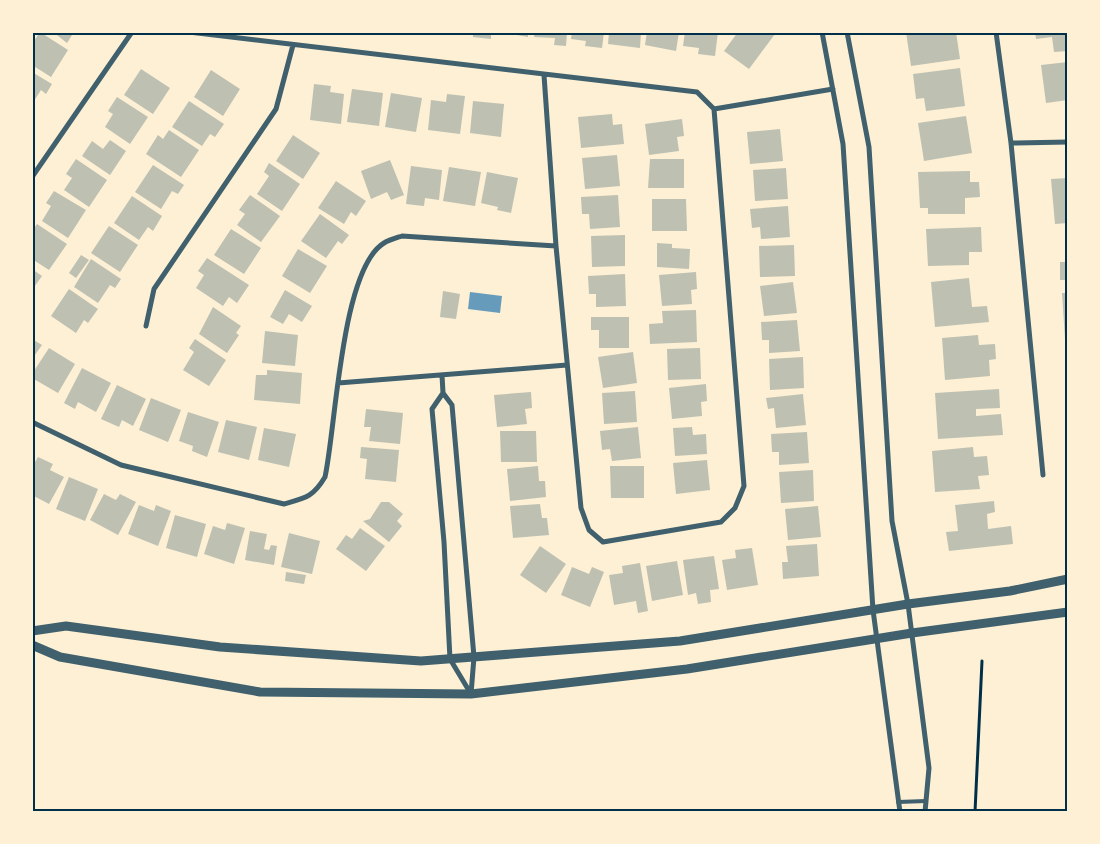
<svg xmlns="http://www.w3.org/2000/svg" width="1100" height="844" font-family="'Nunito Sans',sans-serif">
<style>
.water{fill:#669bbc}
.building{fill:#bec0b2}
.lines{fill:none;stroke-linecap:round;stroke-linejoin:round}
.path{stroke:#003049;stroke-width:3}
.service{stroke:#3f606c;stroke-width:4}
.minor{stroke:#3f606c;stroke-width:5}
.tertiary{stroke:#3f606c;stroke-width:9}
.neatline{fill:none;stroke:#003049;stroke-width:2}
</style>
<rect width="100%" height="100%" fill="#fdf0d5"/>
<path class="water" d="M470 292 502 296 500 313 468 309Z"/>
<path class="building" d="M40 32 68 50 51 77 32 65V44Z
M53 32H74L67 43Z
M473 32H491V39L473 37Z
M499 32H528V37Z
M535 32H567L566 46 554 45 555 38 534 37Z
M572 32H604L602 48 585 46 586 41 571 39Z
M609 32H641L640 48 608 44Z
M647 32H679L676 51 645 45Z
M685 32H718L715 56 698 54 699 48 683 46Z
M738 32 775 34 749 69 724 51Z
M906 32H956L960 59 911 66Z
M1035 32H1068V51L1054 52 1052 37 1036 39Z
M1068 62V100L1046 103 1041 65Z
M960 68 965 106 926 111 924 98 916 99 913 74Z
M141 69 170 88 153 114 124 95Z
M211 70 240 89 223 116 194 97Z
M32 72 52 84 46 94 41 90 32 104Z
M314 84 331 86 330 92 344 94 341 124 310 120Z
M352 89 383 93 379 126 347 122Z
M391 93 422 98 416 132 385 127Z
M447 94 465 96 460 134 428 130 431 100 446 102Z
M117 97 148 117 130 144 105 127 113 114 108 111Z
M189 101 224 124 215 137 210 134 202 146 172 127Z
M473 101 504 104 501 137 470 133Z
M612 114 613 125 622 124 624 144 581 148 578 117Z
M966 116 972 153 924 161 918 123Z
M682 119 684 136 677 137 679 151 649 155 645 124Z
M780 129 783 161 750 164 747 132Z
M169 130 199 150 181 177 146 154 158 135 163 139Z
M293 135 320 153 303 179 276 161Z
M110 140 126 151 110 175 82 156 92 141 103 149Z
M617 155 620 186 585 189 582 158Z
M76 159 107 180 89 207 64 190 72 178 66 174Z
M650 159H684V188H648Z
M390 160 404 195 391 200 387 192 371 199 361 171Z
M269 163 300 184 282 211 257 194 269 176 264 172Z
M153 165 184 185 178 194 172 191 161 209 135 192Z
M411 166 442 170 439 200 425 198 424 206 406 204Z
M449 167 481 172 475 206 443 201Z
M786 168 788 199 755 201 753 170Z
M970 171V182H979L980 197 965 198V214H928V208H920L918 172Z
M487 172 518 178 511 213 497 210 498 207 481 203Z
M1068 178V223L1055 224 1051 179Z
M336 181 366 201 356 216 351 212 344 224 318 208Z
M54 191 86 210 68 238 42 221 51 206 46 203Z
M250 195 280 216 261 242 237 225 245 214 239 210Z
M618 195 620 227 590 229 589 214H582L581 197Z
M132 196 162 216 153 231 148 227 139 240 114 223Z
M652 199H686L687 231H652Z
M788 206 790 237 761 239 760 227 752 228 750 209Z
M320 214 349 235 342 244 338 241 326 258 301 241Z
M37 224 67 244 49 270 32 259V231Z
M109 226 138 245 120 272 91 253Z
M981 227 982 252H969V265L928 266 926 229Z
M231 229 261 248 244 274 214 255Z
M625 235V266L592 267 591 236Z
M657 243 672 244V248L690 249 689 269 657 267Z
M794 245 795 276 760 277 759 246Z
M298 249 327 266 310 293 282 276Z
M81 255 89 260 76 278 69 273Z
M207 258 249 285 237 303 229 297 223 306 196 288 204 275 198 271Z
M91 259 121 279 115 288 110 285 98 303 74 287Z
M1060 262H1068V280H1060Z
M32 269 42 276 32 290Z
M696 272 697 289 691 290 692 304 662 306 659 275Z
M625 274 626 306 596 307V294H589L588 276Z
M969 278 972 307 987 306 989 322 935 327 931 282Z
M793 282 797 313 764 316 760 286Z
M69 289 98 309 88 323 84 320 76 333 51 316Z
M285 290 312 306 302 322 289 314 283 324 270 317Z
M443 291 460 294 456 319 440 317Z
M1062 293H1068V339H1065Z
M213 307 241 326 236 333 239 335 227 353 199 334Z
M696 310 697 342 650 344 649 324 663 323 662 311Z
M591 317H629V348H599V330H591Z
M797 320 800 351 769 353V340H762L761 322Z
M265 331 298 335 295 366 262 363Z
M978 335 979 345 995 344 996 359 989 360 990 376 945 380 942 338Z
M32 339 42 345 32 359Z
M195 339 226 360 209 386 183 370 194 352 189 348Z
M49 348 75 364 58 393 32 378V374Z
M700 348 701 379 668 380 667 349Z
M633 352 637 383 603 388 598 357Z
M803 357 804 388 770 390 769 359Z
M82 368 111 383 96 412 78 402 75 409 64 403Z
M267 370 302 373 300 404 254 400 256 375H267Z
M706 384 707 401 701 402 702 416 672 419 669 388Z
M117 385 146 399 133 426 122 420 119 427 101 419Z
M999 389 1000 408 976 409V416L1001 414 1003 435 938 439 935 393Z
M635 391 637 422 604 424 602 393Z
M531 392 532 408 525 409 527 424 497 427 494 395Z
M803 394 806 425 776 428 774 408 768 409 766 398Z
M151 398 181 410 168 442 139 430Z
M366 409 403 413 400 444 369 441 371 427H364Z
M188 412 219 422 207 457 192 451 193 446 179 441Z
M226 420 257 427 249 460 218 452Z
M638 427 641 458 612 461 610 449 602 450 600 431Z
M692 427 693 435 706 434 707 454 675 456 673 428Z
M264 428 296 434 289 467 258 460Z
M500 431H536L537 462H501Z
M807 432 809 463 779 465V452H772L771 434Z
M361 447 399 450 396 482 365 479 367 459 360 458Z
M973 447 974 457 987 456 989 475 978 476 980 489 935 492 932 451Z
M38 457 53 464 50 470 64 477 49 504 32 495V467Z
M707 460 710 490 676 494 673 463Z
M538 466 539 481H545L546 497 510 501 507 469Z
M610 466H644V498H611Z
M813 470 814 501 781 503 779 472Z
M69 477 98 489 85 521 56 509Z
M104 494 116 500 120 494 136 502 118 535 90 520Z
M994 501 995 512 987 514 988 529 1011 526 1013 544 949 551 946 532 958 531 955 505Z
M381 502H389L403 514 397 521 402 526 389 542 363 521 370 519Z
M540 504 542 518H547L549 535 513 538 510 506Z
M139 505 154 511 156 505 171 511 158 546 128 534Z
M818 506 821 537 788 540 785 509Z
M175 515 206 524 197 557 166 548Z
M227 523 245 528 234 564 204 554 213 526 225 530Z
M360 528 385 546 366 571 336 549 346 535 352 539Z
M250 531 267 534 264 549 269 550 271 545 277 546 274 565 245 560Z
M289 533 320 541 312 574 281 567Z
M817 544 819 576 783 579 782 562H788L786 546Z
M540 546 566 564 546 593 520 575Z
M752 548 758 585 727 590 722 560 736 558 735 550Z
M714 556 719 589 710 590 711 602 698 604 696 593 688 595 683 560Z
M677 561 683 595 652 601 646 566Z
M640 563 648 611 638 613 636 601 614 605 609 575 623 573 622 566Z
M572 567 589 574 592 567 604 572 590 607 561 595Z
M286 572 306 575 304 584 285 581Z"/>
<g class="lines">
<path class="path" d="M975 812 982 661"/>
<path class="service" d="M898 802 926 801"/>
<path class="minor" d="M189 32 697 92 714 109
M822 32 843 144 873 610 900 812
M847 32 869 147 892 521 908 604 929 768 925 812
M996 32 1011 143 1043 475
M544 75 556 246 581 508 589 530 603 542 721 522 735 508 744 486 714 109
M714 109 833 89
M1011 143 1068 142
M32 177 132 32
M146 326 154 289 276 109 293 45
M442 375 443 393 452 405 474 657 471 694 450 659 444 542 432 409 443 393
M338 383 567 365
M32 422 121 465 284 504C306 498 313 497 325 477 336 427 341 269 384 243 389 240 396 238 402 236L556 246"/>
<path class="tertiary" d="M32 631 66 626 220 647 421 661 680 641 908 604 1010 591 1068 579
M32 645 60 657 260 692 471 694 687 669 912 633 1068 612"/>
</g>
<rect width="1100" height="844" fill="none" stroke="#fdf0d5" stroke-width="68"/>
<rect x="34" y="34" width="1032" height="776" class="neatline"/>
</svg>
